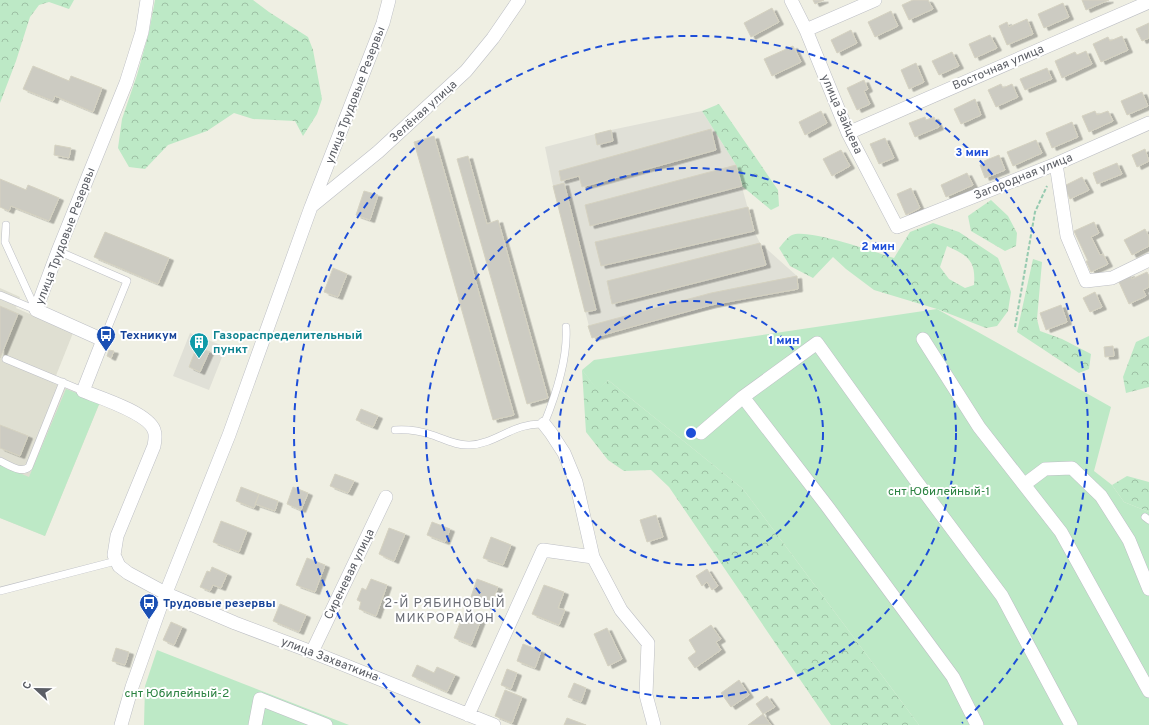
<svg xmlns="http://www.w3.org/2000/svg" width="1149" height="725" font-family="Overpass,sans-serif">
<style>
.industrial{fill:#e0e0d7}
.education{fill:#dfdfd2}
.forest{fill:url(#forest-crowns);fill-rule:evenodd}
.garden{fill:#bde9c6}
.building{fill:#cccbc2;stroke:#d5d2c1;filter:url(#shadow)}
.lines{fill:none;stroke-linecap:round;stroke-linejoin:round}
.lane-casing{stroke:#bdbfc5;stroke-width:8}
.street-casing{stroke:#bdbfc5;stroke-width:14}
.path{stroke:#95caaf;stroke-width:2;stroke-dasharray:4 2;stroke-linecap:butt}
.lane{stroke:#fff;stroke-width:7}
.street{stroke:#fff;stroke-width:13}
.ring{fill:none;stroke:#1d4ed8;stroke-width:2;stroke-dasharray:7 5}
.labels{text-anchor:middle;stroke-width:4;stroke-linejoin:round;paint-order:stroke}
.street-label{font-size:12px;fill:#5b5e65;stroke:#fff}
.transit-label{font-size:12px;font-weight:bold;fill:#164399;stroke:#fff;text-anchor:start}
.culture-label{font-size:12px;font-weight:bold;fill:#0d838f;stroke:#fff;text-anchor:start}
.park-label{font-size:12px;fill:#2c8342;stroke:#fff}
.neighbourhood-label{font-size:13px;letter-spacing:1px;fill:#6c6f77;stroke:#fff}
.centre{fill:#1d4ed8;stroke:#fff;stroke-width:2}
.ring-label{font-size:12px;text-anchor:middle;font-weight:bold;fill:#1d4ed8;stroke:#fff;stroke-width:4;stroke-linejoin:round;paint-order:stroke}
</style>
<defs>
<pattern id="forest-crowns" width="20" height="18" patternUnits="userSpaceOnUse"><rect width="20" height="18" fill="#bde9c6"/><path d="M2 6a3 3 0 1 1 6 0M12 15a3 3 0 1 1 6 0" fill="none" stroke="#9dc0a4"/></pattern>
<filter id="shadow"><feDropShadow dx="4.5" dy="2.5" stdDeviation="0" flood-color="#0004"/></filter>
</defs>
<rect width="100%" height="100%" fill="#efefe3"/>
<path class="industrial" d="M702 111 736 165 754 231 760 243 797 276 798 289 592 338 553 186 545 147 611 130Z
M190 333 226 347 209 390 173 376Z"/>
<path class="education" d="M0 288 20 297 16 308 73 333 53 383 100 402 45 536 0 518Z"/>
<path class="forest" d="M0 0H74L69 9 49 2 39 5 30 17 16 61 0 103Z
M155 0H253L269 12 308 37 313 50 322 99 317 114 303 136 295 121 253 119 234 113 207 131 168 145 145 169 129 167 118 148 122 119 137 75 149 32Z
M719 104 778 190 779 206 771 210 742 186 736 165 702 111Z
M991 200 1008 216 1017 233 1016 246 1005 251 971 231 968 216Z
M933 223 959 232 998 258 1011 292 1008 311 997 326 986 328 937 309 874 290 846 269 833 257 813 278 790 266 779 248C782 245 787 237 792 235 807 228 875 252 894 258L910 232ZM947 246C968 256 976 260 974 285L965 288 949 279 940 267Z
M1033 259 1042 262 1037 319 1040 331 1062 339 1091 354 1089 369 1079 373 1017 332Z
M1149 336V387L1126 393 1123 377 1136 342Z
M582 370 598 390 608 380 743 489 919 725H831L669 487 651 470 624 471 608 460 586 432Z
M1127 476 1149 482V512L1124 502 1112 485Z"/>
<path class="garden" d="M937 309 1111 407 1094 471 1112 485 1124 502 1149 512V725H919L743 489 608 380 598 391 582 370 594 360Z
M66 389 100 402 45 536 0 518V465L29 477Z
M157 650 349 725H144L145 686Z"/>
<path class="building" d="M813 0H824L815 4Z
M913 0H928L933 9 909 20 902 5Z
M1082 0H1109L1086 10Z
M1063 3 1069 17 1044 28 1038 14Z
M772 8 779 22 751 37 744 23Z
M891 11 898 26 875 37 868 22Z
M1027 19 1033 34 1007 45 999 26 1007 22 1009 27Z
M1149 23V38L1142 41 1136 29Z
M851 30 857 43 837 53 831 40Z
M990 35 997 48 975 58 969 44Z
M1122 36 1128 50 1101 62 1093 44 1108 37 1110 41Z
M793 46 801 62 772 76 764 59Z
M1086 51 1092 64 1062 78 1055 61 1075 52 1077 55Z
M952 52 959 66 939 75 932 61Z
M916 63 924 82 909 89 901 70Z
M33 66 69 81 71 76 102 88 93 112 55 96 53 101 23 89Z
M1047 68 1052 79 1025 90 1020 79Z
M864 80 868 89 864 91 870 104 857 110 847 88Z
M1001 84 1003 88 1012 84 1018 97 996 107 988 90Z
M1142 92 1148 106 1127 115 1121 101Z
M975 99 981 115 961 124 954 109Z
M821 111 827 123 805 135 799 122Z
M1095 111 1097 115 1108 111 1113 121 1089 132 1082 116Z
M925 117 926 120 934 117 939 127 915 137 909 123Z
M1072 122 1078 137 1052 148 1046 133Z
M711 129 716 150 582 187 579 176 561 181 559 171Z
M611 130 613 141 597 145 595 134Z
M434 136 514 415 493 420 414 142Z
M885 138 894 158 879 164 870 144Z
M1036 140 1042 153 1013 166 1007 152Z
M55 145 71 148 69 158 54 155Z
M1145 149 1149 161 1137 167 1132 155Z
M841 150 850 166 832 176 823 159Z
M999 155 1005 170 985 178 980 165 985 163 984 161Z
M468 156 487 224 498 220 548 398 527 404 457 159Z
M1117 163 1122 174 1097 184 1093 173Z
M736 165 742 186 590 226 585 205Z
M967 173 973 185 946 197 941 185Z
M1082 177 1089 190 1070 199 1064 186Z
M0 179 26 190 28 185 59 198 49 221 11 206 9 211 0 207Z
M564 183 596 310 585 312 553 186Z
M911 188 920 208 906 215 897 194Z
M364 191 378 195 370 220 356 215Z
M748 207 754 231 601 266 595 242Z
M1094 222 1099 233 1091 237 1100 255 1103 254 1108 264 1091 272 1086 261H1088L1074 231Z
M1145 229 1149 237V246L1132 255 1124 240Z
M105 232 169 258 158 284 94 257Z
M760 243 766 265 612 304 607 281Z
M333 268 347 274 338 297 324 292Z
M1147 272 1149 276V287L1143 290 1146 296 1129 304 1118 280 1130 274 1132 279Z
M797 276 798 289 711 305 592 338 588 326 711 293Z
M1095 292 1102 307 1090 312 1083 298Z
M1061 305 1067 322 1046 330 1040 313Z
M0 306 18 314 0 358Z
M197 346 209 352 200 372 189 367Z
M1113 346 1114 356 1105 357 1104 347Z
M109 350 114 351 111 358 107 356Z
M361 409 378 416 373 427 356 420Z
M0 425 28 436 20 456 0 448Z
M335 474 354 481 348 493 330 486Z
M241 487 259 494 254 508 236 501Z
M293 487 308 493 301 510 287 504Z
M259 494 278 501 275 511 255 504Z
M656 515 663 537 647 542 640 520Z
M221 521 247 531 239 552 213 542Z
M432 522 450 529 445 542 427 535Z
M389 528 405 534 394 561 379 554Z
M491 537 511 545 503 565 483 558Z
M307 558 325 565 315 592 296 585Z
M212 567 227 574 221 588 213 585 210 591 200 587 207 571 210 572Z
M707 569 718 586 712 590 707 582 702 586 696 576Z
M371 579 387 585 376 616 359 609 361 602 357 600 362 588 366 590Z
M477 579 498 587 490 607 470 600Z
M544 585 564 592 558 608 565 610 559 625 532 614Z
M280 604 306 615 299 632 273 621Z
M464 613 481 620 471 645 454 638Z
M171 622 182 627 174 645 163 640Z
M711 625 721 639 716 642 721 650 695 668 688 658 696 652 689 640Z
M607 628 622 659 608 666 594 634Z
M523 644 541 651 535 668 517 661Z
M116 648 129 652 125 665 112 661Z
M417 665 434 673 437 667 455 675 447 692 412 676Z
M507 669 517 673 511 689 501 685Z
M739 680 749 695 731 707 721 693Z
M574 683 586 688 581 702 568 697Z
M505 690 522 697 512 723 495 716Z
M767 696 775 707 763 714 756 704Z
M763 714 771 725H748Z
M567 718 586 725H564Z"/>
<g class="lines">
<defs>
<path id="lane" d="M6 225 5 242 36 310
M58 251 127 281 103 340
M0 295 36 310
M6 359 83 391
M395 430C408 429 420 431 432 435 444 439 457 446 470 445 496 444 514 422 544 424 555 397 568 357 566 327
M0 461C9 465 21 474 29 467L63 382
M1145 517 1149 520
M0 591 116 561"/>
<path id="street" d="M147 0 142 32 126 83 58 251 36 310 103 340 83 391C101 398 148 413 154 430 156 435 155 441 154 446L117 536 114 555 119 566 128 573 167 594 235 623 312 652 494 725
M791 0 806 30 848 133 897 227 1056 164 1149 123
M806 30 875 0
M848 133 1149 2
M1056 164 1067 236 1086 281 1112 278 1149 260
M313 205 378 152 466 71 493 38 519 0
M923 339 979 427 1061 532 1149 691
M544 424 551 433 564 453 576 482 593 557 621 610 648 643 646 695 654 725
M701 433 743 397
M1025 484 1045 469 1072 468 1101 496 1129 540 1149 589
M312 652 386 497
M468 715 543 550 593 557
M121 725 132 687 161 605 229 435 311 207 383 23 389 0
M255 725 260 699 326 725
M977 725 953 677 827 506 743 397 817 343 914 478 1002 596 1071 725"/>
</defs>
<use href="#lane" class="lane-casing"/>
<use href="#street" class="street-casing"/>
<path class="path" d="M1015 327 1035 212 1047 186"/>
<use href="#lane" class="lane"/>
<use href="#street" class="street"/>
</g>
<g class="ring">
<circle cx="691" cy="433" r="132"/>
<circle cx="691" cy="433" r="265"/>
<path d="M420 723A397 397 0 1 1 962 723"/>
</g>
<defs>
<symbol id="bus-pin" viewBox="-11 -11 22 30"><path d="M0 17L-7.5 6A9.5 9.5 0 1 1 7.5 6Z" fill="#1a4fb4" stroke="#fff"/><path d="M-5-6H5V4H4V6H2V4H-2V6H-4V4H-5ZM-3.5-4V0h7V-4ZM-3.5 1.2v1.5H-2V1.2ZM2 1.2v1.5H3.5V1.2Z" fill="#fff"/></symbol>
<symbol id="building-pin" viewBox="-11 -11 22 30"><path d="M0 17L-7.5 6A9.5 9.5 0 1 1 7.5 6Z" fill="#0f9aa8" stroke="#fff"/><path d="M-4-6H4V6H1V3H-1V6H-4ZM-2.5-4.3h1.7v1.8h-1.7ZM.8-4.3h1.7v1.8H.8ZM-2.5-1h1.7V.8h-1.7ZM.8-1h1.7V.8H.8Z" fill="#fff"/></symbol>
</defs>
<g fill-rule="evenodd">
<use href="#bus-pin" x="95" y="324" width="22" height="30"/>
<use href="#building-pin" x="188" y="331" width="22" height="30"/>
<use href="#bus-pin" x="138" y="592" width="22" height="30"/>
</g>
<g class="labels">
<g class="street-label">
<text transform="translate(998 67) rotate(-23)" y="4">Восточная улица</text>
<text transform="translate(355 95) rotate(-69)" y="4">улица Трудовые Резервы</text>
<text transform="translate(423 111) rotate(-42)" y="4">Зелёная улица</text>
<text transform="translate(842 114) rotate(66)" y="4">улица Зайцева</text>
<text transform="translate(1023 176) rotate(-22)" y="4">Загородная улица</text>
<text transform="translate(65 236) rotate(-69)" y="4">улица Трудовые Резервы</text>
<text transform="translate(349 574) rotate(-64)" y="4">Сиреневая улица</text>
<text transform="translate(330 659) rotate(21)" y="4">улица Захваткина</text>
</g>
<g class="transit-label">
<text x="120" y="339">Техникум</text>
<text x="163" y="607">Трудовые резервы</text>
</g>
<g class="culture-label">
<text x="213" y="339">Газораспределительный<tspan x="213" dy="14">пункт</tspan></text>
</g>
<g class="park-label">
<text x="939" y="495">снт Юбилейный-1</text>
<text x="177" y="697">снт Юбилейный-2</text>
</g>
<g class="neighbourhood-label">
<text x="445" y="607">2-Й РЯБИНОВЫЙ<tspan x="445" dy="15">МИКРОРАЙОН</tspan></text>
</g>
</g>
<circle cx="691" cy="433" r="6" class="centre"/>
<g class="ring-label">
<text x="972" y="156">3 мин</text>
<text x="878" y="250">2 мин</text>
<text x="784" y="344">1 мин</text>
</g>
<g transform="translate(36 689) rotate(292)" stroke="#ffffff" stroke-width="3" paint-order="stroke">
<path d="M0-3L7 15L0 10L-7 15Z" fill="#5b5e65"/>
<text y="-6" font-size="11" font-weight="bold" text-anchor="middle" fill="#5b5e65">С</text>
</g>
</svg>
